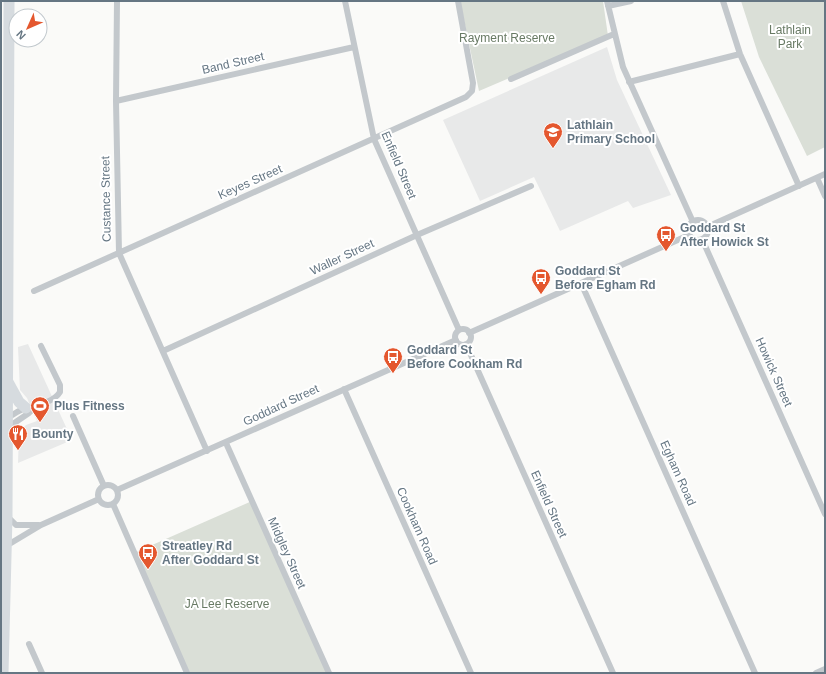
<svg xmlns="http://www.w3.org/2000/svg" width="826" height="674" font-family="Helvetica,sans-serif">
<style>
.built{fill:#e8e9e9}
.green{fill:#dadfd7}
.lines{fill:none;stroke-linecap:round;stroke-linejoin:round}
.minor{stroke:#c3c8cc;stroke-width:6}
.trunk{stroke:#d6dbdf;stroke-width:11}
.labels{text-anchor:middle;stroke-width:4;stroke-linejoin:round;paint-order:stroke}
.park-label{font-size:12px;fill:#687a64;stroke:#fff}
.street-label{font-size:12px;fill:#657683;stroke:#fff}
.poi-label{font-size:12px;font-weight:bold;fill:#657683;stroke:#fff;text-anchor:start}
</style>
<rect width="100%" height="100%" fill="#fafaf8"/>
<path class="built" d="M607 47 617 80 671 195 633 208 628 201 560 231 534 177 480 201 443 120Z
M28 344 72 440 18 463 19 432 26 425 37 421 27 398 20 390 18 347Z"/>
<path class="green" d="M460 1H603L608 36 479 91Z
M741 1H825V147L807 156 759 57Z
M252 501 329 673H187L134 553Z"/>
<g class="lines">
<path class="minor" d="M117 1 116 101 119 253 207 451
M345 1 374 139 459 330
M607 1 623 67 693 222
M723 1 740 54 799 186
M608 6 631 1
M511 79 614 34
M629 82 740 54
M116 101 354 47
M817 178 825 196
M688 230a10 10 0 1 1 20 0a10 10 0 1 1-20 0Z
M707 227 825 174
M702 239 825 514
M581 283 755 673
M34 291 466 97 472 91 473 83 458 1
M455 337a8 8 0 1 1 16 0a8 8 0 1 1-16 0Z
M469 333 689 235
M466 344 613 673
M163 351 417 235 531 186
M344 389 471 673
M73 416 104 486
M7 418C13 415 20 409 27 408 37 405 54 402 60 392V385L41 346
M7 428 29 413 36 406
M226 443 329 673
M98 495a10 10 0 1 1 20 0a10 10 0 1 1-20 0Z
M117 490 456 340
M113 504 187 673
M8 517 16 525H39
M6 546 41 525 99 499
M29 644 42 673
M816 673 825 669"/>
<path class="trunk" d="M8 382 19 402 26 408
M3 673 7 516 9 1"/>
</g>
<defs>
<symbol id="school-pin" viewBox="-11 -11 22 30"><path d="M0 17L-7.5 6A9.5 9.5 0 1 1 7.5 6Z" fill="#e4572e" stroke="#fff"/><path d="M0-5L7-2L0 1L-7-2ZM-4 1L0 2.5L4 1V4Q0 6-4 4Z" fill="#fff"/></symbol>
<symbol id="bus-pin" viewBox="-11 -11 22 30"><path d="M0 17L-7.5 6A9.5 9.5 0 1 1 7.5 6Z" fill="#e4572e" stroke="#fff"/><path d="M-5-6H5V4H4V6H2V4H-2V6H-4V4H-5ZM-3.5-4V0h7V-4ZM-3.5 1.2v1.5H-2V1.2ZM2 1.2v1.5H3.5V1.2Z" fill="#fff"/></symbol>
<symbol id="stadium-pin" viewBox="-11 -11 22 30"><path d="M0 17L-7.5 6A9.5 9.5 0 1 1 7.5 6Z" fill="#e4572e" stroke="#fff"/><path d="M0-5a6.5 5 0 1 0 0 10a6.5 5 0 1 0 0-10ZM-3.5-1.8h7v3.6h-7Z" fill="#fff"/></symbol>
<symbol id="restaurant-pin" viewBox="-11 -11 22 30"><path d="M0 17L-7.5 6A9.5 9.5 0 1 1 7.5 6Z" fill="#e4572e" stroke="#fff"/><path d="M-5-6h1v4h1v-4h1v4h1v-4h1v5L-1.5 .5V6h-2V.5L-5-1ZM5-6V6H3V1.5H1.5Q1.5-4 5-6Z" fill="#fff"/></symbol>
</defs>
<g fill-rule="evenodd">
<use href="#school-pin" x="542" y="121" width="22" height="30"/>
<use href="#bus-pin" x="655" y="224" width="22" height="30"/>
<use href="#bus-pin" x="530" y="267" width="22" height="30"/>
<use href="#bus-pin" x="382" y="346" width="22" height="30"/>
<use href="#stadium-pin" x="29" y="395" width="22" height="30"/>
<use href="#restaurant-pin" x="7" y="423" width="22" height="30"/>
<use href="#bus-pin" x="137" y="542" width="22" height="30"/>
</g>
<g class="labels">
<g class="park-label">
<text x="790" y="34">Lathlain<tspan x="790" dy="14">Park</tspan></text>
<text x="507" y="42">Rayment Reserve</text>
<text x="227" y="608">JA Lee Reserve</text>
</g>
<g class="street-label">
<text transform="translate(233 63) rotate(-13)" y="4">Band Street</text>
<text transform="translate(399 165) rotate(67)" y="4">Enfield Street</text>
<text transform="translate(250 182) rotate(-24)" y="4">Keyes Street</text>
<text transform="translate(106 199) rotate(-91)" y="4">Custance Street</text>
<text transform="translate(342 257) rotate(-25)" y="4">Waller Street</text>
<text transform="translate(774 372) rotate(66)" y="4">Howick Street</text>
<text transform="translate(281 405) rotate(-25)" y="4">Goddard Street</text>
<text transform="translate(678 473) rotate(66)" y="4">Egham Road</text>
<text transform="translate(549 504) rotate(66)" y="4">Enfield Street</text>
<text transform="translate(417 526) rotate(66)" y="4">Cookham Road</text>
<text transform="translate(287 553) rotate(66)" y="4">Midgley Street</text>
</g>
<g class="poi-label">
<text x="567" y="129">Lathlain<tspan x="567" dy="14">Primary School</tspan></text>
<text x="680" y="232">Goddard St<tspan x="680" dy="14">After Howick St</tspan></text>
<text x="555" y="275">Goddard St<tspan x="555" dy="14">Before Egham Rd</tspan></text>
<text x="407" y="354">Goddard St<tspan x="407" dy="14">Before Cookham Rd</tspan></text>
<text x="54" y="410">Plus Fitness</text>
<text x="32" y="438">Bounty</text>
<text x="162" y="550">Streatley Rd<tspan x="162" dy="14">After Goddard St</tspan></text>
</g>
</g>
<rect width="826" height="674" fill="none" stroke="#657683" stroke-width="4"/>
<g transform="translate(28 28) rotate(225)"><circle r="19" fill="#ffffff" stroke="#c1c8cd"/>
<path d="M0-3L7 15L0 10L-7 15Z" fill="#e4572e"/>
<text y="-6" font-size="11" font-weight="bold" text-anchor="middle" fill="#657683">N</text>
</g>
</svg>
